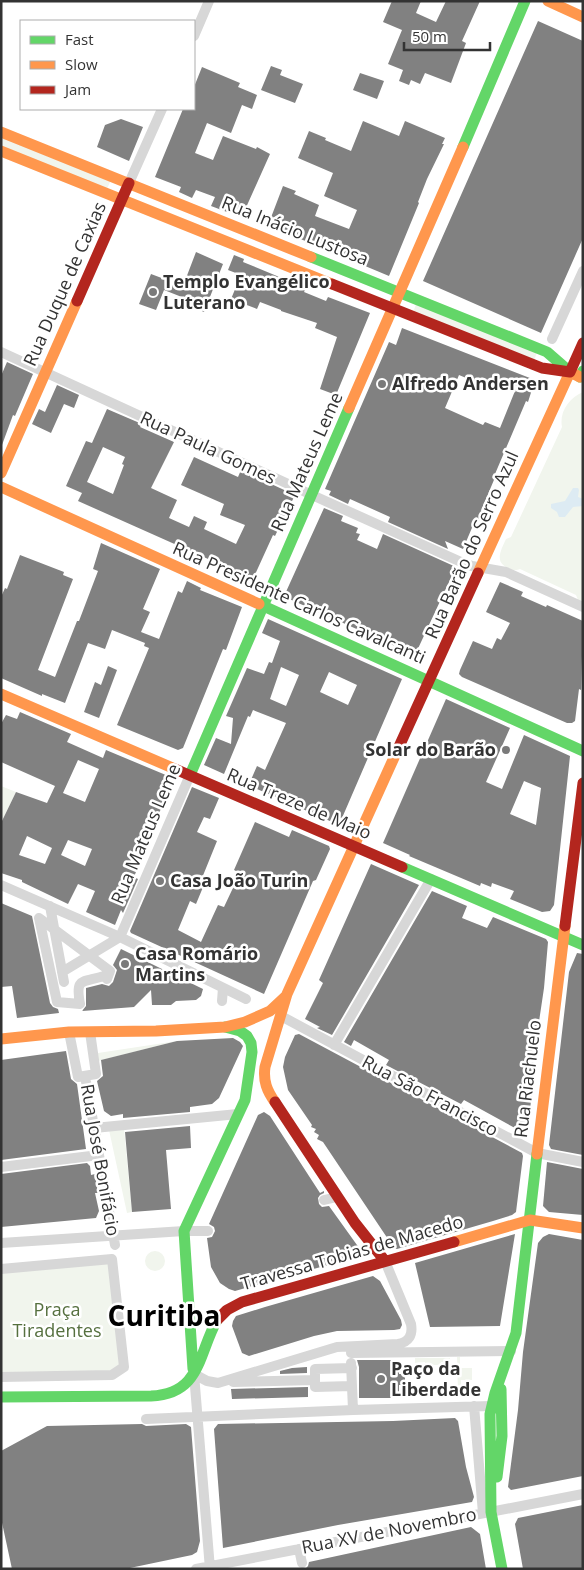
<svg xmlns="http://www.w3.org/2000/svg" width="584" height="1570" font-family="'Open Sans',sans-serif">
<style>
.green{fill:#f1f5ed}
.water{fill:#ddebf3}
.building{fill:#818181;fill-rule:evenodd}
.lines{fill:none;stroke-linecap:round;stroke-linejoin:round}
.street{stroke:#d7d7d7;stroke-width:10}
.fast{stroke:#63d668;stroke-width:11}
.slow{stroke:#ff974d;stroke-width:11}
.jam{stroke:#b3261e;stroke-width:11}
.poi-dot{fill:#7a7a7a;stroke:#fff;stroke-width:2}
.labels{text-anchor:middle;stroke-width:5;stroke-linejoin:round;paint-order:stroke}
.street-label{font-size:18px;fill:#333;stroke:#fff}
.poi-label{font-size:18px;font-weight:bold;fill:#333;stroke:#fff;text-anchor:start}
.park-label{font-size:18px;fill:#56703f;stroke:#fff}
.town-label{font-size:28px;font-weight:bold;fill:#000;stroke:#fff}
</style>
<rect width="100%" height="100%" fill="#fff"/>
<path class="green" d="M1 135 111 180 106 191 1 149Z
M416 304 537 352 534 361 413 313Z
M583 392V602L578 600 576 595 520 569C515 571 513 570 508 568 494 562 501 550 506 539L511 537 562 427C559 412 569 398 583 392Z
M1 786 16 792 1 823Z
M177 1041 94 1062 98 1053Z
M124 1128 132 1212 127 1213 109 1130Z
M145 1261a10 10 0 1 1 20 0a10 10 0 1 1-20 0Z
M112 1259 124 1367 112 1375 1 1377V1269Z
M457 1357H460V1368H472V1380H461V1393H458Z
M415 1358H450V1362H441V1365H425V1362L415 1363Z
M442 1386V1389L451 1388V1393L416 1394V1389H426V1387Z"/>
<path class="water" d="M573 488H578L579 490 578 497 583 499V506L573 507 565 517H559L557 512 551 508V504L565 501Z"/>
<path class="building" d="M392 1H421L416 13 436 22 446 1H480L462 41 466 43 451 83 425 73 420 84 411 80 409 85 399 81 403 70 388 64 402 30 383 22Z
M538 21 583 41V238L541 333 423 281Z
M271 66 282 70 280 75 303 84 295 103 261 90Z
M202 67 240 83 238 87 257 95 252 109 242 105 231 133 207 123 195 153 213 160 223 136 256 149 257 147 270 154 244 212 230 206 227 212 211 206 215 197 196 190 192 198 179 192 181 187 155 177 183 109H194V87Z
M360 73 384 81 377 99 353 90Z
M121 119 143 127 129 161 97 147 105 125Z
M363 121 399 136 405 121 445 138 442 144H444L427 179 418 202 419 203 389 276 279 230V232L267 228 283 186 296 191 294 194 319 205 315 216 349 229 357 210 324 196 333 173 298 158 309 131 326 138 325 140 351 151Z
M196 252 223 264 204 312 195 308 197 303 164 290 156 310 139 304 151 274 183 286Z
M234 255 244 259 243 262 289 281 288 283 305 290 304 292 326 301 328 297 370 313 336 395 320 389 337 337 315 328 317 323 281 311V310L260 302 257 309 231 299 241 275 228 270Z
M402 328 535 380 528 402 526 401 495 474 496 475 481 511 483 512 478 524 474 523 463 549 445 541 448 549 388 522 390 517 350 499 348 504 329 495 331 491 325 489 389 342 396 345ZM459 375 490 388 494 378 517 386 500 428 485 422 483 425 445 408Z
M7 362 33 374 15 416 13 415 2 445H1V376Z
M57 385 79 395 74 408 64 404 51 433 32 424 39 409 45 412Z
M107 409 142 424 140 427 174 442 151 488 177 500 169 518 189 527 194 516 207 522 204 529 236 544 245 525 220 515 224 504 181 485 194 457 238 477 241 470 295 495 275 536 273 535 253 579 78 501 82 493 66 486 86 441 92 443ZM103 447 125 457 122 464 124 465 113 494 87 482Z
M324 508 343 516 341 521 358 528 356 533 360 534 357 540 377 549 383 534 456 567 415 655 287 598 285 594Z
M101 543 160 569 143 609 150 612 141 632 159 639 178 591 182 593 187 581 201 588 200 590 242 607 226 650 223 649 183 748 178 750 117 725 149 648 144 646 145 643 112 630 105 649 88 643 65 703 42 694V696L1 678V597L5 588 7 589 20 555 64 572 63 575 73 579 38 670 55 677 77 621H79L98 571 93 569Z
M500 582 523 592 521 596 546 607 547 605 583 621 581 690 579 689 575 721 572 723H567L462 677 459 674 460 670 473 641 492 649 497 638 501 640 510 623 486 612Z
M268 619 402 679 339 825 257 789 258 786 250 782 257 766 265 770 286 723 253 710 250 717 248 716 224 774 204 765 216 738 231 744 233 718 226 716 247 668 264 674 269 662 272 663 280 641 262 633ZM281 667 299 675 286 706 270 699ZM329 672 357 685 348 705 320 692Z
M108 666 117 670 99 718 84 712 95 682 101 685Z
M446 699 510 728 486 782 502 789 524 735 570 756 554 905 550 911 542 912 510 899 514 891 492 883 491 887 481 883 480 886 409 856 410 855 383 843ZM524 781 541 788 536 825 510 814Z
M20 712 71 734 67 742 103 758 106 750 173 778 134 877 138 879 123 913 121 910 115 925 86 912 95 891 78 884 68 904 22 882V880L1 873V823L16 792 47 803 55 786 1 762V724L6 715 17 719ZM78 760 99 769 85 802 63 793ZM27 836 52 848 45 864 19 855ZM68 840 92 849 85 866 61 855Z
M192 787 219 798 210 819 204 817 197 832 217 841 202 878 206 880 196 904 190 901 178 930 201 942 218 905 224 907 240 873 234 870 255 822 289 837 292 830 329 846 330 849 316 880 313 881 264 994 131 933 130 931Z
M371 864 419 885 332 1035 317 1028 320 1027 305 1019 323 983 319 980Z
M432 891 467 906 462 918 487 928 493 917 546 939 548 942 544 988 533 1062 535 1063 528 1129 524 1133 464 1100 461 1104 386 1065 389 1060 354 1040 351 1046 344 1042Z
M1 903 32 916 50 1003 53 1007 58 1009 59 1013 17 1018 12 986 1 987Z
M121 949 203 989 201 996 196 1000 176 1001 171 1005H152L151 990 134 1007 82 1011 86 1006V988L102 984 109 986 113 982 117 970 113 965Z
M577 953 583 954V1155L551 1149 549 1145 569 972Z
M299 1034 522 1153 523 1156 516 1212 512 1215 493 1221 397 1249 394 1248 323 1142 317 1139 319 1135 314 1132 316 1129 311 1127 312 1125 288 1090 283 1067 285 1057 295 1035Z
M233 1038 240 1042 243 1046 219 1098 212 1104 190 1107V1112L123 1118V1114L111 1116 104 1111 97 1081 103 1076 101 1060 177 1041Z
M66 1051 71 1079 77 1084 86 1149 1 1160V1060Z
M264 1112 270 1116 320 1193 324 1191V1193L320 1195 318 1198 319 1204 322 1207 329 1206 362 1252 360 1256 235 1291 229 1289 220 1283 211 1267 207 1238 212 1237 215 1231 214 1227 209 1224 258 1115Z
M190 1126 191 1148 166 1150 171 1209 132 1212 125 1132Z
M547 1162 583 1169V1215L549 1212 543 1206Z
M87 1163 90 1166 91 1175 95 1174 98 1193H95L99 1211 96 1218 1 1227V1174Z
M515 1234 500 1326 430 1327 415 1263Z
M549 1234 583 1240V1476L511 1490 508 1487 518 1410 523 1352 538 1243 543 1237Z
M373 1276 380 1281 401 1320 402 1325 400 1329 394 1330 337 1331 314 1336 249 1356 242 1353 232 1326 233 1321 236 1316 265 1307Z
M357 1360H399V1374H405V1385H399V1398H359V1367Z
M307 1367V1373L280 1374V1371L292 1368Z
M308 1387V1397L232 1399 231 1389Z
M455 1418 458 1421 466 1467 474 1497 472 1502 338 1525 223 1548 214 1429 218 1424 393 1421Z
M142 1424 146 1426 186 1424 191 1427 200 1541 197 1552 192 1555 125 1569H12L1 1518V1451L47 1426Z
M583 1505V1569H523L515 1524 518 1518Z
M471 1527 480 1534 486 1569H305L308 1566 309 1562Z"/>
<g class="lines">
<path class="street" d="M194 36 209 1
M129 183 162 109
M552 339 583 271
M1 352 312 495 461 562 472 566 506 572 583 607
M1 885 120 937 246 999
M50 906 64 982
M39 918 110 971 107 979 104 976C82 983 75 977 80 1004L57 1002Z
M120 937 190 775
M62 972 120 937
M222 1001 223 988
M281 1016 537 1153 583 1162
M69 1032 78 1077 96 1074 90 1032
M334 1045 431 879
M85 1076 115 1245
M94 1128 238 1114
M1 1167 99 1155
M324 1200 337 1197
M1 1243 184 1231H208
M1 1269 112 1259 124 1367 112 1375 1 1377
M351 1353 511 1351
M351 1363 353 1410
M352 1368 315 1369V1387L352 1386
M194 1374 207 1381 218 1383 337 1347 398 1344C409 1342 413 1335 411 1324L385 1261
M194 1374 210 1569
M233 1382 315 1380
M474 1406 483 1513
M146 1419 353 1410 491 1406
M299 1549 302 1563
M196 1569 583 1494"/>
<path class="fast" d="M463 147 525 1
M311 257 547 352 570 372
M580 377 583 371
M259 604 583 751
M190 775 349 408
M402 867 583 945
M193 1369 184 1231 245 1100 252 1052 251 1043 247 1036 240 1031 225 1027
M1 1397 151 1396C201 1394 198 1354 217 1320
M497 1477 502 1436 501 1389
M502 1569 491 1512 490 1414 495 1393 516 1333 537 1154"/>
<path class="slow" d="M548 1 583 17
M1 132 311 257
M1 151 332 284
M349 408 463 147
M1 473 77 301
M1 487 259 604
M478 573 570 372 580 377
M1 694 175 769
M1 1039 69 1032 156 1031 225 1027 245 1022 270 1011 285 997
M275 1102C267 1091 263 1081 265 1067L287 994 397 751
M537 1154 565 926
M454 1242 530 1220 583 1228"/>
<path class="jam" d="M332 284 542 368 570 372
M77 301 129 183
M570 372 583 343
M397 751 478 573
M175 769 402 867
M565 926 583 783
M275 1102 355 1223 385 1261
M217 1320 227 1310 242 1302 454 1242"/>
</g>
<g class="poi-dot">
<circle cx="153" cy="292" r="5"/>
<circle cx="382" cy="384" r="5"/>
<circle cx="506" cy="750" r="5"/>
<circle cx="160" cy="881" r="5"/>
<circle cx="125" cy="964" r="5"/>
<circle cx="381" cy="1379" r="5"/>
</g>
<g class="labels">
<g class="street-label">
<text transform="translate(295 231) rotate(22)" y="6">Rua Inácio Lustosa</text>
<text transform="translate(65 284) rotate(-66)" y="6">Rua Duque de Caxias</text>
<text transform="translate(208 448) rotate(25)" y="6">Rua Paula Gomes</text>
<text transform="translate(307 462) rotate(-66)" y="6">Rua Mateus Leme</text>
<text transform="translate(472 545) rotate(-66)" y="6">Rua Barão do Serro Azul</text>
<text transform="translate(299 603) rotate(24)" y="6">Rua Presidente Carlos Cavalcanti</text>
<text transform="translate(299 804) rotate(23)" y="6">Rua Treze de Maio</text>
<text transform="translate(146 834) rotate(-67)" y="6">Rua Mateus Leme</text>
<text transform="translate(528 1079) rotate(-83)" y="6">Rua Riachuelo</text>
<text transform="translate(430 1096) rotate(28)" y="6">Rua São Francisco</text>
<text transform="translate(100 1160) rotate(80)" y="6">Rua José Bonifácio</text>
<text transform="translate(352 1253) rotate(-16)" y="6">Travessa Tobias de Macedo</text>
<text transform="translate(389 1531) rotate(-11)" y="6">Rua XV de Novembro</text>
</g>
<g class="poi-label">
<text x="163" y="288">Templo Evangélico<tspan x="163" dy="21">Luterano</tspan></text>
<text x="392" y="390">Alfredo Andersen</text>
<text x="496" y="756" text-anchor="end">Solar do Barão</text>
<text x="170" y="887">Casa João Turin</text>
<text x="135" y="960">Casa Romário<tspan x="135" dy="21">Martins</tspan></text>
<text x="391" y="1375">Paço da<tspan x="391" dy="21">Liberdade</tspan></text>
</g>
<g class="park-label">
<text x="57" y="1316">Praça<tspan x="57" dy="21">Tiradentes</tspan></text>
</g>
<g class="town-label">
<text x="164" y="1326">Curitiba</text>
</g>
</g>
<rect width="584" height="1570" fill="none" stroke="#333333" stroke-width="5"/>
<rect x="20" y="20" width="175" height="90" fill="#ffffff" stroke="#adadad"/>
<rect x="30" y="36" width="25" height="8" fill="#63d668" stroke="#adadad"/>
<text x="65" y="45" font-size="15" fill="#333333">Fast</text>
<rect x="30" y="61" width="25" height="8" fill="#ff974d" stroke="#adadad"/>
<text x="65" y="70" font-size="15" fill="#333333">Slow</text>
<rect x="30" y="86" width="25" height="8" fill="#b3261e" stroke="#adadad"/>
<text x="65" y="95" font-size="15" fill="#333333">Jam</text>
<path d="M404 42v8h86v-8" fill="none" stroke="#333333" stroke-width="2.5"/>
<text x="412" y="42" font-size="15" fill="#333333" stroke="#ffffff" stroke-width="4" paint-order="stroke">50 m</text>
</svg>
